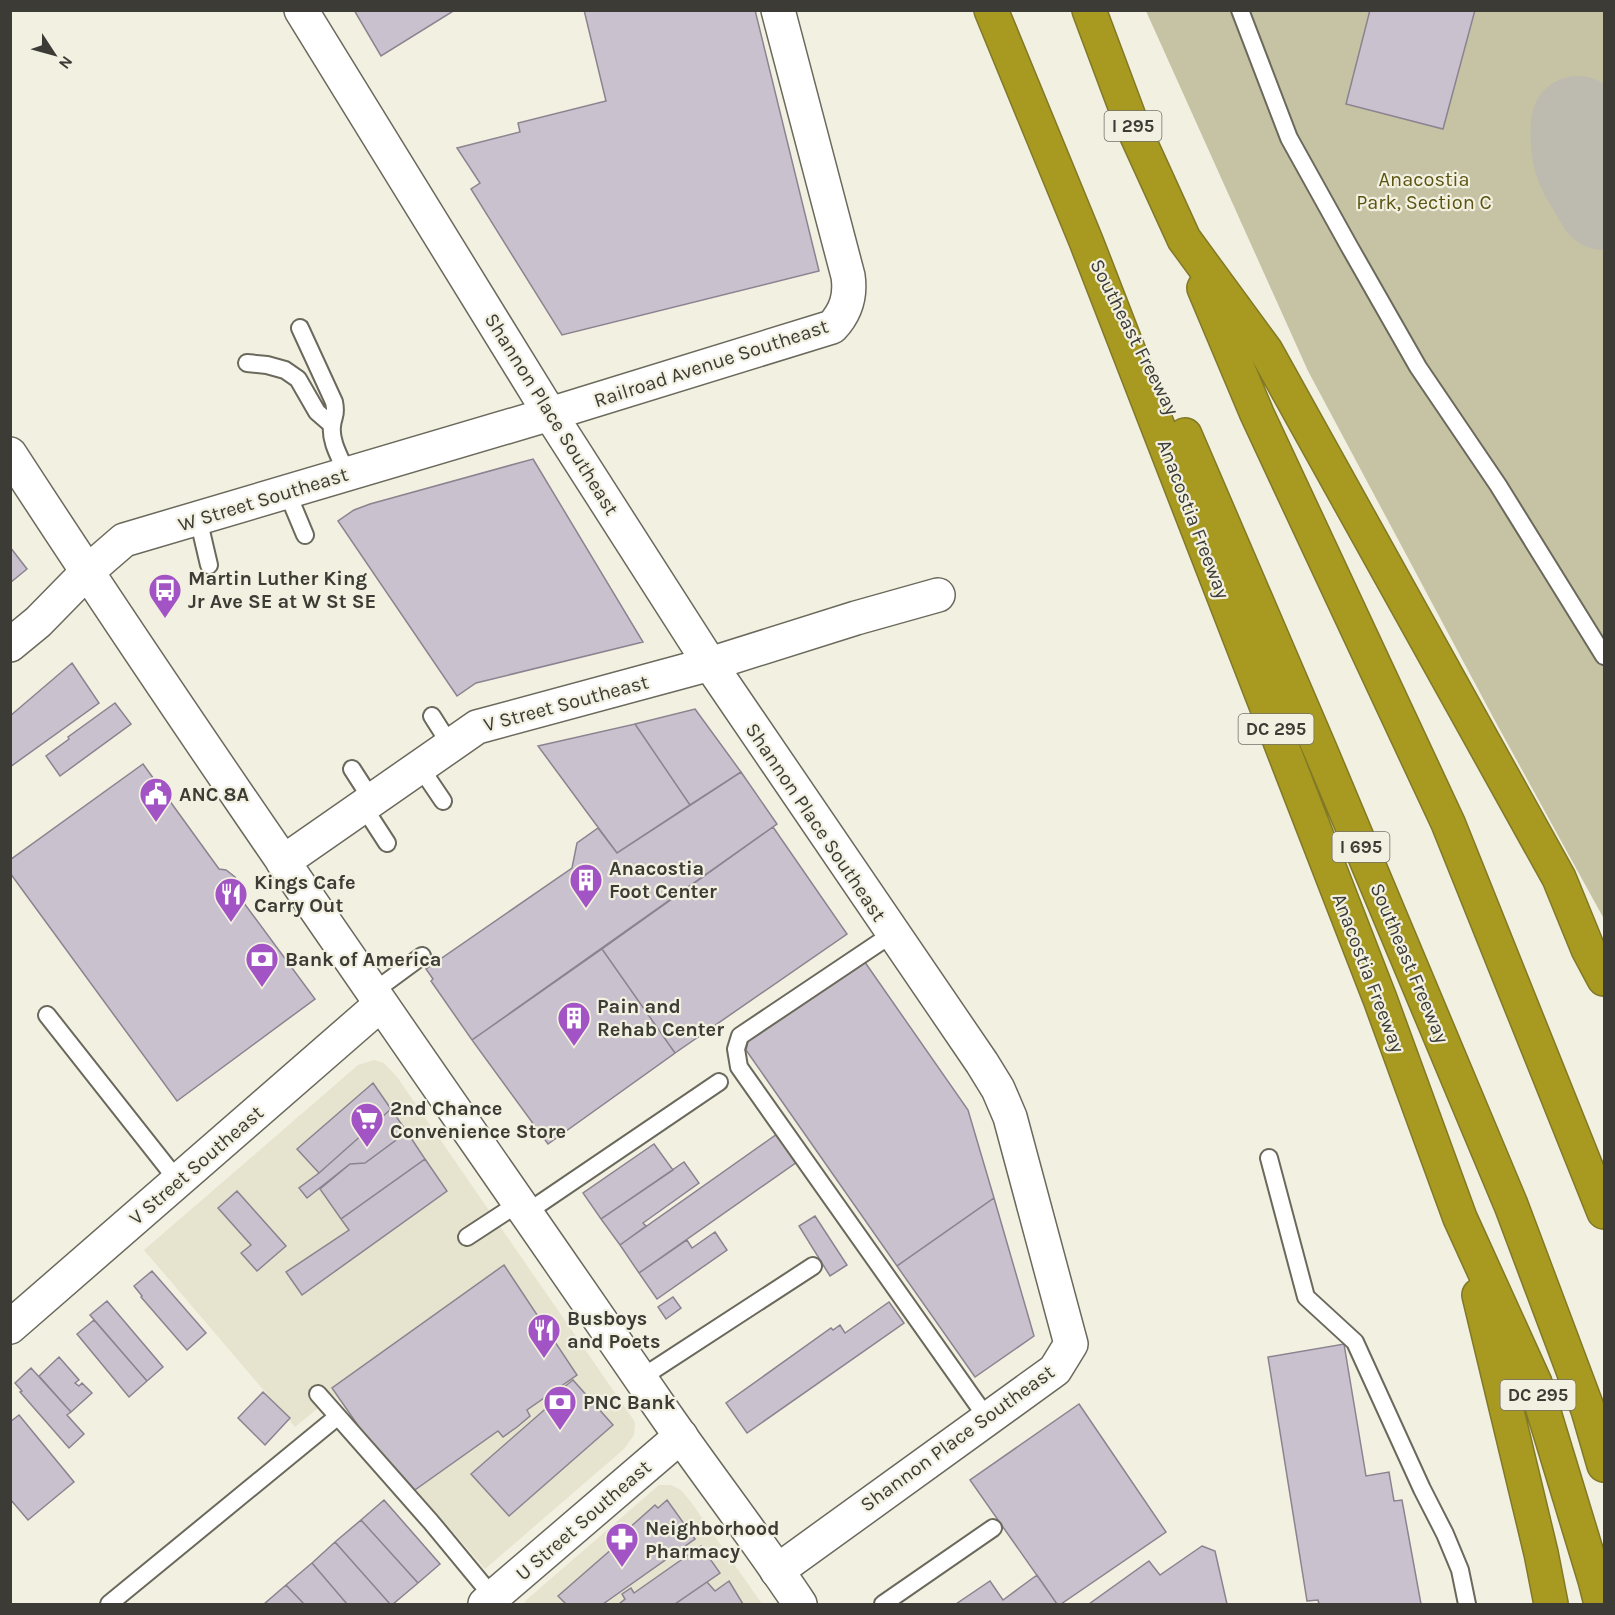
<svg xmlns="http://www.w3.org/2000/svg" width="1615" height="1615" font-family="Karla,sans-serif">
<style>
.built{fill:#e6e4ce}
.green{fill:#c6c3a4}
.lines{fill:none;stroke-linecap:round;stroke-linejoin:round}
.taxiway{stroke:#bdbbaf;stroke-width:94}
.building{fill:#c9c1ce;stroke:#8b838f;stroke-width:1.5}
.lane-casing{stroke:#6b695c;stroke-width:20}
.street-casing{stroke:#6b695c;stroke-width:36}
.secondary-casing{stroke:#6b695c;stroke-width:36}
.highway-casing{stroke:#827927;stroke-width:36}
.lane{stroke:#fff;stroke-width:16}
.street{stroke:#fff;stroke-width:33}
.secondary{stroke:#fff;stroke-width:33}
.highway{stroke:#a89a20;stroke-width:33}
.labels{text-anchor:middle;stroke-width:4.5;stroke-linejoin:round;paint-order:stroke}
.shield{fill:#f2f0e1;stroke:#737169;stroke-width:1.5}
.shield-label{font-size:18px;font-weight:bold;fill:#3c3b35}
.park-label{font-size:20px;fill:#5b5410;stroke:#f2f0e1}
.street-label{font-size:20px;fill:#3c3b35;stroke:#f2f0e1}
.poi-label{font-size:20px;font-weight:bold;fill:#3c3b35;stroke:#f2f0e1;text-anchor:start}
</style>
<rect width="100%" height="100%" fill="#f2f0e1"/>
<path class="built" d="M374 1060 384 1063 397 1077 635 1422 634 1435 624 1449 485 1569 334 1395 295 1427 144 1250 358 1065Z
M659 1485H671L681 1490 691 1502 762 1604H526L524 1602Z"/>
<path class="green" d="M1146 11H1604V919L1494 719 1308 371Z"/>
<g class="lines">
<path class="taxiway" d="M1578 123C1575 163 1585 170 1604 203"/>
</g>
<path class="building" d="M354 10H455L381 56Z
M584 10H755L819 271 562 335 471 189 480 183 457 148 520 132 518 123 606 101Z
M1370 10H1475L1443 129 1346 104Z
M533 459 643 642 476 683 457 696 338 521 354 510 370 504Z
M10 547 27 569 10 583Z
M72 663 99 703 10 767V716Z
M115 703 131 724 60 776 46 756 69 739 68 737Z
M695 709 741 772 690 805 635 724Z
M635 724 690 805 617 853 538 746Z
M143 764 219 869 226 870 235 877 239 885 238 895 315 999 177 1101 10 873V860Z
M741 772 777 824 472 1040 431 981 433 979 426 969 572 868 577 843 598 828 617 853Z
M773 827 847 934 675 1053 602 949Z
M602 949 675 1053 548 1144 472 1040Z
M862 958 968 1110 994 1198 897 1266 746 1050 749 1037Z
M373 1083 391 1109 319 1173 297 1149Z
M391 1109 407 1132 365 1163 350 1164 307 1198 299 1188 319 1173Z
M407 1132 425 1159 341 1219 320 1189 350 1164 365 1163Z
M777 1134 797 1162 639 1273 620 1245Z
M654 1144 673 1170 601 1219 583 1193Z
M425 1159 447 1191 302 1295 286 1272 349 1230 341 1219Z
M684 1162 699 1183 643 1223 646 1226 620 1245 601 1219Z
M237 1191 286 1246 257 1271 241 1253 251 1245 218 1208Z
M994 1198 1034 1336 975 1377 897 1266Z
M815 1216 847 1265 830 1276 799 1226Z
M715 1232 727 1250 657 1299 639 1273 687 1240 692 1248Z
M504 1265 577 1375 527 1410 530 1416 517 1427 503 1437 498 1431 412 1492 375 1450 332 1388Z
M152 1271 206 1333 187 1350 141 1297 142 1296 134 1286Z
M673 1297 681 1308 666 1319 658 1307Z
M107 1301 163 1367 147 1381 90 1315Z
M889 1302 904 1323 747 1433 726 1403 831 1328 833 1330 840 1325 845 1333Z
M94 1320 147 1381 129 1397 77 1334Z
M1344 1344 1366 1476 1389 1472 1394 1501 1402 1500 1421 1604H1319L1318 1600 1307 1601 1268 1357Z
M59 1357 79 1380 75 1383 79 1386 82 1383 92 1393 71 1412 39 1376Z
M31 1368 71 1412 67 1415 84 1434 69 1448 20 1392 22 1391 15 1383Z
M573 1380 613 1425 509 1516 471 1474 567 1390 564 1387Z
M263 1392 290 1418 265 1445 238 1418Z
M1079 1404 1166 1532 1061 1604H1057L970 1480Z
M19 1415 74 1482 28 1520 10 1499V1422Z
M384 1500 440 1564 418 1583 361 1520Z
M667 1500 695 1539 603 1604H566L558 1596 621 1541 618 1538 655 1505 658 1508Z
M361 1520 418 1583 393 1604H390L335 1542Z
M335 1542 390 1604H347L312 1563Z
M701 1546 720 1573 675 1604H619L625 1599 622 1594 631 1588 634 1593Z
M1202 1546 1215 1551 1227 1604H1089L1149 1561 1160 1575Z
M312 1563 347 1604H304L286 1585Z
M1037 1575 1057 1604H956L990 1581 1003 1600Z
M729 1581 743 1604H675L707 1582 715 1591Z
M286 1585 304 1604H264Z"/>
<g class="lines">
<defs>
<path id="lane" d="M1240 10 1289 138 1349 246 1418 367 1498 485 1604 656
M300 328 334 402C337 416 333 415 332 426 330 442 341 459 347 474
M247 363 267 365 285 370 298 379 317 412 332 425
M287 492 305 535
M198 518 209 565
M432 716 451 746
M420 767 443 801
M352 769 372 800
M363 806 387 843
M892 934 740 1036 736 1049 739 1067 987 1418
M373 992 422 956
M47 1015 178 1181
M1269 1158 1306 1297 1355 1342 1422 1489 1445 1534 1460 1570 1467 1604
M526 1213 719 1082
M467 1237 519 1203
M641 1378 813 1266
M318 1394 431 1522 493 1597
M109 1604 337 1417
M883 1604 993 1528"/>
<path id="street" d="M301 10 550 414 710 664 982 1063 998 1089 1010 1117 1071 1344 1055 1370 777 1571
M87 572 124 540 550 414 832 327C846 312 851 296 848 276L778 10
M283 862 477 727 710 664 856 618 938 595
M10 1327 381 1004
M485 1604 681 1436"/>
<path id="secondary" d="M10 454C219 776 441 1088 658 1404 704 1471 755 1536 800 1604
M10 645 38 622 87 572"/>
<path id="highway" d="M991 10 1086 241 1380 999 1460 1218 1535 1383 1595 1580 1601 1604
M1089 10 1132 125 1184 239 1266 351 1559 878 1588 949 1604 979
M1204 288 1257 414 1448 823 1604 1212
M1185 435 1319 747 1511 1205 1588 1410 1604 1465
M1479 1295 1541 1553 1551 1604"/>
</defs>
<use href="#lane" class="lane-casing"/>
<use href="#street" class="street-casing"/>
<use href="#secondary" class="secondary-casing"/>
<use href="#highway" class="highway-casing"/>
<use href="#lane" class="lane"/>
<use href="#street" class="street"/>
<use href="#secondary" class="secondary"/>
<use href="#highway" class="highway"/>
</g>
<defs>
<symbol id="bus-pin" viewBox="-11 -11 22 30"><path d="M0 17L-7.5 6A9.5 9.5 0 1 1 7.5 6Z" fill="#a253c4" stroke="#f2f0e1"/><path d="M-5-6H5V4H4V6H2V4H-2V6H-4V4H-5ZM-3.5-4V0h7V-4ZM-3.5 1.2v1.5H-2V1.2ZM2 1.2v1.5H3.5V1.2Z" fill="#fff"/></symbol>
<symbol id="civic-pin" viewBox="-11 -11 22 30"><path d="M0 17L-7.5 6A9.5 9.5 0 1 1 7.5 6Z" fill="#a253c4" stroke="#f2f0e1"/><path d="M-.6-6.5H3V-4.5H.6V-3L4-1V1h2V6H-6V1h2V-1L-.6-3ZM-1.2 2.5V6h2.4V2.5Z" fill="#fff"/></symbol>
<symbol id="building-pin" viewBox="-11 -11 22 30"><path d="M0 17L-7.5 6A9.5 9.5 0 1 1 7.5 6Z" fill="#a253c4" stroke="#f2f0e1"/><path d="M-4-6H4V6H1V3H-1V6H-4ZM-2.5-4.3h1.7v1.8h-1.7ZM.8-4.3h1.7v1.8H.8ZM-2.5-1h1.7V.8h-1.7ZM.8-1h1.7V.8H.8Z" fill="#fff"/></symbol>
<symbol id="restaurant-pin" viewBox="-11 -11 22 30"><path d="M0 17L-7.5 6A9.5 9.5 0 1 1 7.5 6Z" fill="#a253c4" stroke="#f2f0e1"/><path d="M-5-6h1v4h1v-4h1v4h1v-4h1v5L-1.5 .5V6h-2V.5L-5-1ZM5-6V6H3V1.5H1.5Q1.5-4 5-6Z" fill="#fff"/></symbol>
<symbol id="bank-pin" viewBox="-11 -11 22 30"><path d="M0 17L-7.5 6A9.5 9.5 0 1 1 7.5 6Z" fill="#a253c4" stroke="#f2f0e1"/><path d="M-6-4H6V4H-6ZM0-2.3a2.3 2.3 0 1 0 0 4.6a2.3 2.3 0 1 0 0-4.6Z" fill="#fff"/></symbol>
<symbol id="supermarket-pin" viewBox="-11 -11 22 30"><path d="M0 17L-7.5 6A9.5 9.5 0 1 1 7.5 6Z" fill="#a253c4" stroke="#f2f0e1"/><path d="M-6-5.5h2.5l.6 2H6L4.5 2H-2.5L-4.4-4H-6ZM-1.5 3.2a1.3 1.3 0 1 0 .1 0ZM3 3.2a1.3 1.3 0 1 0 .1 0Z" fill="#fff"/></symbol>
<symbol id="pharmacy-pin" viewBox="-11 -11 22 30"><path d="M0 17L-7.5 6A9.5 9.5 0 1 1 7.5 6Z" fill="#a253c4" stroke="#f2f0e1"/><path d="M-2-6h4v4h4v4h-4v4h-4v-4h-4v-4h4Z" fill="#fff"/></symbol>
</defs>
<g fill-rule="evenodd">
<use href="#bus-pin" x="146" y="571" width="38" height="52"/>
<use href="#civic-pin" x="137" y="775" width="38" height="52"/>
<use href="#building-pin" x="567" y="861" width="38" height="52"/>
<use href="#restaurant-pin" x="212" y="875" width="38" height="52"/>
<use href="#bank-pin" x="243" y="940" width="38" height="52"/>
<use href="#building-pin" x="555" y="999" width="38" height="52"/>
<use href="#supermarket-pin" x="348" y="1100" width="38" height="52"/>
<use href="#restaurant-pin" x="525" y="1311" width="38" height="52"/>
<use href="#bank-pin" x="541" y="1383" width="38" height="52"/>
<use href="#pharmacy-pin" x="603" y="1520" width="38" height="52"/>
</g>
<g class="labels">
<g class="shield">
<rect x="1104.5" y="111" width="57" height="30" rx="4.5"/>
<rect x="1238.5" y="714" width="75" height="30" rx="4.5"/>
<rect x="1332.5" y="832" width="57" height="30" rx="4.5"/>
<rect x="1500.5" y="1380" width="75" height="30" rx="4.5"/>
</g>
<g class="shield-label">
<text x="1133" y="132">I 295</text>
<text x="1276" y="735">DC 295</text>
<text x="1361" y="853">I 695</text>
<text x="1538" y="1401">DC 295</text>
</g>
<g class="park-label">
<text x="1424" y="186">Anacostia<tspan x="1424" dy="23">Park, Section C</tspan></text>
</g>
<g class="street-label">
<text transform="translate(1135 337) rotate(63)" y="7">Southeast Freeway</text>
<text transform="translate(711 363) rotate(-18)" y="7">Railroad Avenue Southeast</text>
<text transform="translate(552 414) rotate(58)" y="7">Shannon Place Southeast</text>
<text transform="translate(263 499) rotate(-17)" y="7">W Street Southeast</text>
<text transform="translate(1194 519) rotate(69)" y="7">Anacostia Freeway</text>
<text transform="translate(566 703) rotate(-15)" y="7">V Street Southeast</text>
<text transform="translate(816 822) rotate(56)" y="7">Shannon Place Southeast</text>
<text transform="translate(1410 963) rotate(67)" y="7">Southeast Freeway</text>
<text transform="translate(1369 973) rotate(69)" y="7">Anacostia Freeway</text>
<text transform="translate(196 1165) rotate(-41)" y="7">V Street Southeast</text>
<text transform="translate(957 1438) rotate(-36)" y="7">Shannon Place Southeast</text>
<text transform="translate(583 1520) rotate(-41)" y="7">U Street Southeast</text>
</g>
<g class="poi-label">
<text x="188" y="585">Martin Luther King<tspan x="188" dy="23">Jr Ave SE at W St SE</tspan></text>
<text x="179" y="801">ANC 8A</text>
<text x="609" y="875">Anacostia<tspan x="609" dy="23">Foot Center</tspan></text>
<text x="254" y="889">Kings Cafe<tspan x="254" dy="23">Carry Out</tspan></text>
<text x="285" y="966">Bank of America</text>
<text x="597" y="1013">Pain and<tspan x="597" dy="23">Rehab Center</tspan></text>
<text x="390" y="1115">2nd Chance<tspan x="390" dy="23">Convenience Store</tspan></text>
<text x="567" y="1325">Busboys<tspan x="567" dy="23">and Poets</tspan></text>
<text x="583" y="1409">PNC Bank</text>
<text x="645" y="1535">Neighborhood<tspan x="645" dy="23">Pharmacy</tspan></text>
</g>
</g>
<rect width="1615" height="1615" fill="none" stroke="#3c3b35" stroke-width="24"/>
<g transform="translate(54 54) rotate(126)" stroke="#f2f0e1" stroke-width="4.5" paint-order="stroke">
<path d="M0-4.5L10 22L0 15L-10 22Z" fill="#3c3b35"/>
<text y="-9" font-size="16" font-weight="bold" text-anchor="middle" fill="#3c3b35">N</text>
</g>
</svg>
